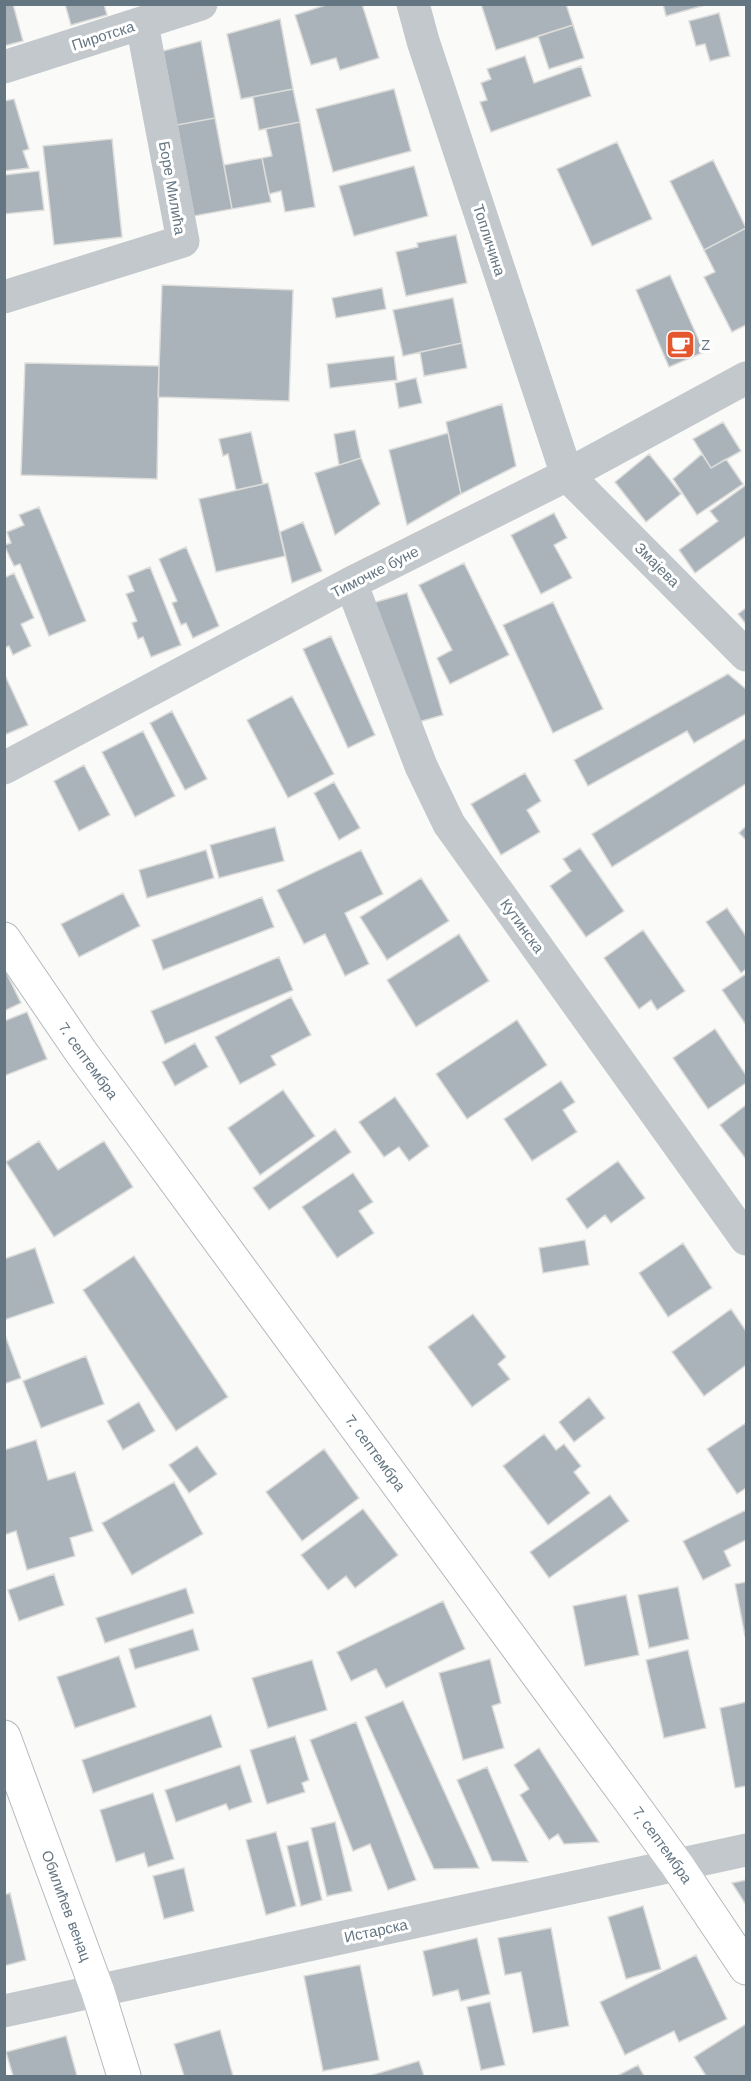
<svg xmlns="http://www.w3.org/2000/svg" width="751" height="2081" font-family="'Work Sans',sans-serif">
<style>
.building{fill:#aab3b9;stroke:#dcdcda;stroke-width:1.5}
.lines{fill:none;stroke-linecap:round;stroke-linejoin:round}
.primary-casing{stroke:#b5babe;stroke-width:35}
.minor{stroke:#c3c8cc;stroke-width:33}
.primary{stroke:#fff;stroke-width:33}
.labels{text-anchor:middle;stroke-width:6;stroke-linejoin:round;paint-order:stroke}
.street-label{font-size:15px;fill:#657683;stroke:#fff}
.poi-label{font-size:15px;fill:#657683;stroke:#fff;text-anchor:start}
</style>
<rect width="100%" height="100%" fill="#fafaf8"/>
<path class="building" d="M4 4H13L23 41 4 46Z
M65 4H104L107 15 71 25Z
M329 4H362L379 58 340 70 336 58 311 65 295 15Z
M481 4H566L573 25 496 50Z
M663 4H709L666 16Z
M719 13 730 56 710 61 705 44 696 46 689 21Z
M280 19 293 89 241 99 227 34Z
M573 25 584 58 549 69 538 36Z
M201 41 215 118 177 125 163 51Z
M525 56 534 83 581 66 591 96 491 132 480 102 487 100 481 83 491 79 487 69Z
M293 89 300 122 259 130 253 97Z
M394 89 411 151 333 172 316 109Z
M14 99 29 149 23 151 29 168 4 171V101Z
M215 118 232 209 194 216 177 125Z
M300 122 315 207 285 212 281 191 269 194 262 158 272 156 266 129Z
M112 139 122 237 54 245 43 146Z
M617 142 652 219 592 246 557 169Z
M262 158 271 202 232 209 224 165Z
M713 160 746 228 704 250 670 181Z
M414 166 428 216 354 236 339 186Z
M39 171 44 210 4 214V175Z
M746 228V325L732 332 704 277 715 272 704 250Z
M456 235 467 283 406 296 396 252 418 247 417 243Z
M670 275 704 352 669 367 636 290Z
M162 285 293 290 289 401 158 397Z
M382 288 386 309 336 318 332 298Z
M453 298 462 343 403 356 393 310Z
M462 343 467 368 424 376 420 352Z
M394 356 397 380 330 388 327 364Z
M25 363 159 366 157 479 21 475Z
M416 378 422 403 399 408 395 383Z
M502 404 516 466 461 494 446 422Z
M723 422 741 451 711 468 693 439Z
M355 430 361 458 339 465 334 434Z
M251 432 263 484 236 490 228 454 223 456 219 439Z
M448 433 461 494 407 525 389 450Z
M649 454 681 494 646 522 615 482Z
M702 454 711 468 726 459 743 484 697 515 673 479Z
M361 458 380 504 335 535 315 473Z
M268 483 285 556 216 572 199 499Z
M746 485V536L695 573 679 550 718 521 710 511Z
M39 507 86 621 49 636 20 564 14 566 4 545 11 543 7 532 24 525 19 515Z
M554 513 567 538 554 545 572 578 541 594 511 535Z
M303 522 322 571 292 583 280 532Z
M186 547 219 626 193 638 186 623 181 625 172 603 177 601 159 559Z
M464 563 509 655 450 684 437 658 452 650 419 585Z
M150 567 181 645 151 657 143 637 138 639 132 623 137 621 126 594 134 591 128 576Z
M14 573 34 618 21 624 31 646 13 655 9 646 4 648V578Z
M407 593 443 715 415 723 369 604Z
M553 602 603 709 553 733 503 625Z
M746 608V624L738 614Z
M331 636 375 735 348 748 303 649Z
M4 673 28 725 4 735Z
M728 674 746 689V714L694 743 687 731 588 786 574 760Z
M292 696 334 774 288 798 247 720Z
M172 711 207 779 185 790 150 723Z
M143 731 175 796 135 817 102 752Z
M746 738V784L612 867 592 834Z
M84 765 110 815 79 831 54 781Z
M525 773 541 801 527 810 540 832 501 855 471 804Z
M334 782 360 828 339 840 314 793Z
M746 826V840L739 833Z
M275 827 284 861 219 878 210 845Z
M580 848 624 911 586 937 550 886 571 871 563 859Z
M206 850 214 878 147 898 139 870Z
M361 850 383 894 345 913 369 964 345 976 325 934 304 944 277 890Z
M421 878 449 921 387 960 360 917Z
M123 893 140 926 79 957 61 924Z
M262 897 274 927 163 970 152 940Z
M727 908 746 936V969L741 973 706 922Z
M643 930 685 991 657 1010 651 1000 639 1009 604 958Z
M459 934 489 981 416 1027 387 980Z
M279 957 293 990 165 1044 151 1011Z
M4 968 21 1003 4 1011Z
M746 974V1025L722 990Z
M291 997 311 1035 271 1056 276 1065 240 1084 215 1037Z
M27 1012 47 1059 4 1076V1021Z
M517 1020 547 1065 467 1119 436 1074Z
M715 1029 746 1075V1083L708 1109 673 1058Z
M195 1043 208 1067 175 1086 162 1062Z
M561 1081 575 1102 563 1110 577 1132 532 1161 504 1119Z
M283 1090 315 1136 260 1175 228 1128Z
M395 1097 429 1146 409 1161 399 1147 384 1157 359 1122Z
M746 1105V1159L720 1125Z
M335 1129 351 1152 269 1210 253 1188Z
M39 1141 58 1170 104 1141 133 1187 54 1237 6 1162Z
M618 1161 645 1198 611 1223 605 1215 587 1229 566 1199Z
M353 1173 373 1202 359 1211 374 1233 337 1258 302 1207Z
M585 1240 589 1265 543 1273 539 1248Z
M683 1243 712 1288 668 1317 639 1273Z
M35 1248 54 1303 4 1320V1259Z
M134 1256 228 1397 176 1431 83 1290Z
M731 1309 746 1331V1365L704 1396 672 1352Z
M473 1314 506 1357 498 1364 510 1379 472 1407 428 1347Z
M4 1332 21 1378 4 1384Z
M86 1356 104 1404 41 1428 23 1381Z
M589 1397 605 1418 574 1442 559 1422Z
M139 1402 155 1431 123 1450 107 1421Z
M746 1423V1488L737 1494 707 1449Z
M544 1434 556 1450 564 1444 581 1466 574 1472 590 1493 548 1525 503 1466Z
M36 1440 48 1480 75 1472 93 1531 70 1538 75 1556 27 1570 16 1531 4 1535V1450Z
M197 1446 217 1474 189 1493 169 1465Z
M324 1449 359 1498 302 1541 266 1492Z
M174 1482 203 1534 132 1575 102 1523Z
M610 1495 629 1521 549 1578 530 1552Z
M363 1509 398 1555 355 1588 346 1576 328 1590 301 1555Z
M746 1510V1540L724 1551 731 1566 703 1580 683 1541Z
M54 1574 64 1605 19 1621 8 1590Z
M746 1582V1636H745L735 1584Z
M678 1587 689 1639 649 1648 638 1595Z
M186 1588 194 1613 105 1643 96 1618Z
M626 1595 639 1655 585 1666 573 1606Z
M443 1601 465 1649 386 1688 376 1669 351 1681 337 1652Z
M193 1629 199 1650 135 1669 129 1649Z
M688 1650 706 1728 664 1738 646 1660Z
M119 1656 136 1707 75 1728 57 1677Z
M490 1659 501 1703 492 1706 504 1748 463 1760 439 1673Z
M312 1660 327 1710 268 1728 252 1678Z
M403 1701 479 1868 434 1869 365 1717Z
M746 1702V1786L735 1788 720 1708Z
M211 1715 222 1747 93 1793 82 1760Z
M356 1722 416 1880 388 1890 370 1844 353 1851 310 1740Z
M295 1736 309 1780 302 1783 305 1792 267 1804 250 1750Z
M539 1748 599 1842 564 1844 558 1834 549 1840 520 1795 529 1789 514 1765Z
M240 1765 252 1802 229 1810 226 1804 176 1822 165 1790Z
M487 1767 528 1862 492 1861 457 1780Z
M153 1793 174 1859 148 1867 144 1853 116 1862 100 1810Z
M335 1822 352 1891 327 1896 311 1828Z
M276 1832 296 1906 266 1915 246 1840Z
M308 1841 322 1900 301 1906 287 1846Z
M184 1868 194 1911 164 1919 153 1876Z
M746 1880V1905L732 1883Z
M10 1893 26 1960 4 1966V1895Z
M643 1906 661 1969 626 1979 608 1917Z
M551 1928 569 2026 533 2033 521 1972 505 1975 498 1938Z
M477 1938 490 1994 461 2001 458 1990 433 1996 423 1951Z
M696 1955 727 2019 679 2042 674 2031 625 2055 600 2002Z
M360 1965 379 2060 323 2071 304 1976Z
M490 2002 505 2065 481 2070 467 2007Z
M746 2024V2076H706L694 2057Z
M220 2030 233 2076H184L174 2044Z
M66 2036 77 2076H13L6 2052Z
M419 2061 424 2076H369Z
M638 2065 644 2076H617Z"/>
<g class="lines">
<defs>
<g id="primary">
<path id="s1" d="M4 939 81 1052 634 1806 677 1865 746 1968"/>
<path id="s2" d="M4 1737 98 1992 124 2076"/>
</g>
</defs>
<use href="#primary" class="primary-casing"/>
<path class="minor" d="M413 4 423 41 567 475 746 655
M4 67 201 4
M4 297 183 241 142 24
M351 583 421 766 449 824 746 1239
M4 768 351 583 567 475 746 378
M4 2011 746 1850"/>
<use href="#primary" class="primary"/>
</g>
<defs>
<symbol id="cafe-square" viewBox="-11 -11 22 22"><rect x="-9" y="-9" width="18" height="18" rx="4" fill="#e4572e" stroke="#fff"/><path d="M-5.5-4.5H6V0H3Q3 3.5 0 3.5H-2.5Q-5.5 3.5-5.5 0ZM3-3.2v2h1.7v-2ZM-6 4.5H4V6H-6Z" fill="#fff"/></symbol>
</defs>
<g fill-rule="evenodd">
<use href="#cafe-square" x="664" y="328" width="33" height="33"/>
</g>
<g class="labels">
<g class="street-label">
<text transform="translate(103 36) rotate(-18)" y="5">Пиротска</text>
<text transform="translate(172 188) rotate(80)" y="5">Боре Милића</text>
<text transform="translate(489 240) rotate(72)" y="5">Топличина</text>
<text transform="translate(657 565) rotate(45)" y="5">Змајева</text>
<text transform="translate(375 572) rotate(-27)" y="5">Тимочке буне</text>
<text transform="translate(522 926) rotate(54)" y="5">Кутинска</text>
<text dy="5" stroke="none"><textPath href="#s1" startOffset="148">7. септембра</textPath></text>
<text dy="5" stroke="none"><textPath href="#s1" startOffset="634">7. септембра</textPath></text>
<text dy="5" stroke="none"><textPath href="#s1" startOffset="1120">7. септембра</textPath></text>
<text dy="5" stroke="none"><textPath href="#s2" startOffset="180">Обилићев венац</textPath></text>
<text transform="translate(376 1931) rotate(-12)" y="5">Истарска</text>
</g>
<g class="poi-label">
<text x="701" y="350">Z</text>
</g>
</g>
<rect width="751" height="2081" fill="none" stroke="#657683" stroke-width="12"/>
</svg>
